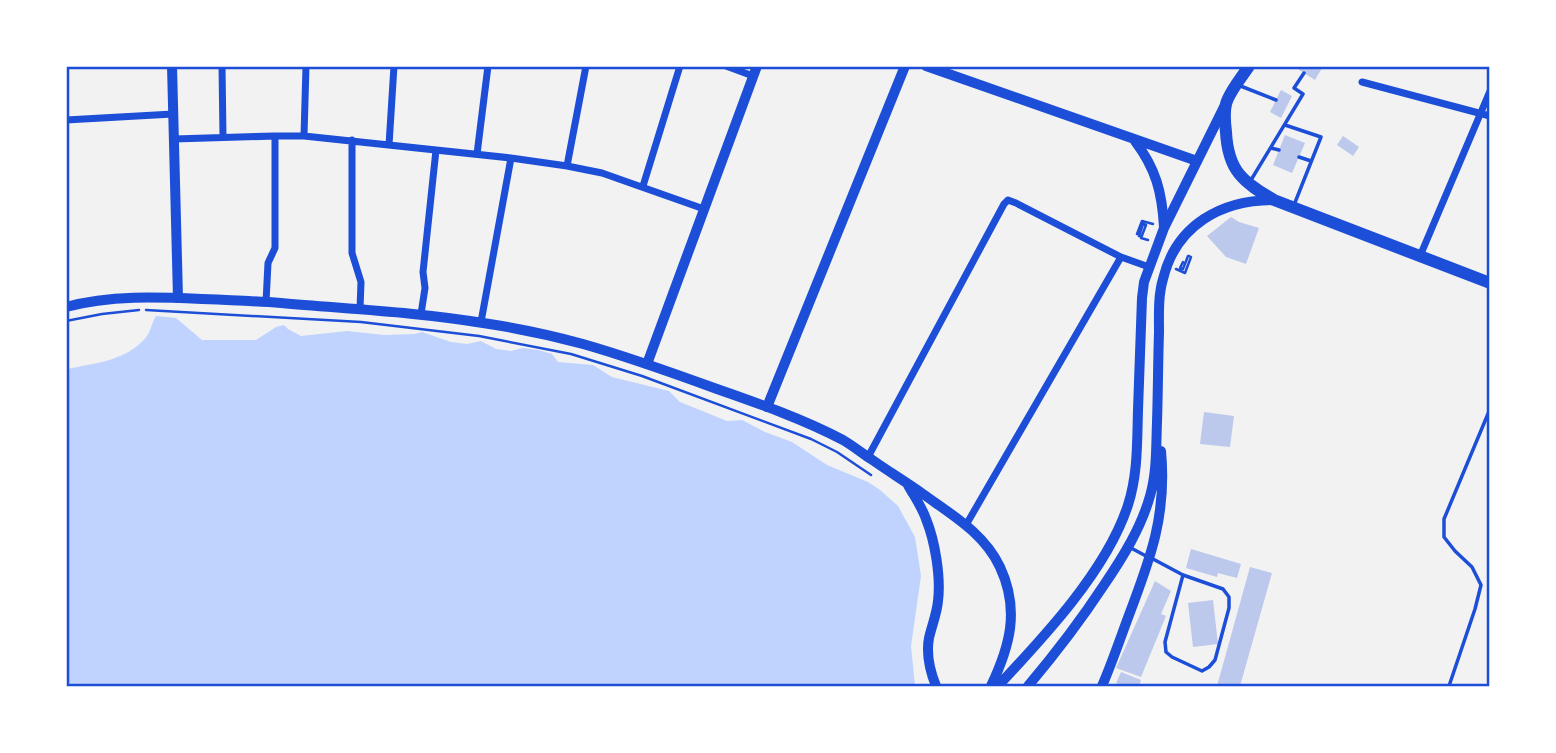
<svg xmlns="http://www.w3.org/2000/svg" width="1556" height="753" font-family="Karla,sans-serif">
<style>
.water{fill:#bfd3fe}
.building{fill:#bdc9ec}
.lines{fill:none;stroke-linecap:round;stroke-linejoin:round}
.path{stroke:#1d4ed8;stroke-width:2.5}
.service{stroke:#1d4ed8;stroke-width:3.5}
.minor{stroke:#1d4ed8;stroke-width:7}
.tertiary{stroke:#1d4ed8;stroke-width:10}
.secondary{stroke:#1d4ed8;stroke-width:10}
.primary{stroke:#1d4ed8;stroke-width:12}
.neatline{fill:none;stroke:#1d4ed8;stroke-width:2.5}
</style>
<rect width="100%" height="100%" fill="#f2f2f2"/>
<path class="water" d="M156 316 176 318 202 340H256L276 327 284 325 288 329 301 336 347 331 384 335 415 334 422 332 451 342 467 344 481 341 496 349 511 351 523 348 538 350 552 354 558 362 593 365 612 377 669 391 680 402 727 421 742 420 765 432 792 442 827 465 868 482 880 490 898 506 915 537 921 576 911 646 915 686H67V369C95 363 128 361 147 336 151 330 152 322 156 316Z"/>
<path class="building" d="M1293 66H1319L1322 68 1315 80Z
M1281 90 1292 96 1281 118 1270 112Z
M1285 135 1305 143 1292 173 1273 165Z
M1343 136 1359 147 1353 156 1337 145Z
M1231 217 1239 222 1259 228 1246 264 1226 257 1207 236Z
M1204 412 1234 416 1230 447 1200 444Z
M1191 549 1241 564 1237 578 1218 573 1217 577 1186 568Z
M1250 567 1272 573 1240 686H1217Z
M1155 581 1171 591 1161 614 1166 616 1141 677 1116 668Z
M1213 600 1218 644 1193 647 1188 603Z
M1121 672 1141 680 1139 686H1125L1116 683Z"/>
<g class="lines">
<path class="path" d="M1137 234 1142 221 1153 224
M1139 236 1143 224 1146 225 1141 238 1148 240
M1183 262 1180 268 1183 269 1188 256
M1176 269 1185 273 1191 257 1189 256
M146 310 361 322 479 336 571 354 642 376 811 439 837 452 871 475
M66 321 102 314 139 310"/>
<path class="service" d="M1238 85 1276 100
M1285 125 1321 137 1294 205
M1271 148 1279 150
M1299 157 1311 161
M1251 180 1303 94 1294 88 1304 73
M1131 548 1146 556
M1153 559 1183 575 1223 589 1229 597V608L1215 660 1209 667 1202 671 1172 657 1166 652 1165 642 1183 575
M1449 686 1475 609 1481 585 1472 567 1455 551 1444 537V519L1490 409"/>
<path class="minor" d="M222 66 223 137
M726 66 753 76
M1362 82 1490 116
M66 120 173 114
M304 136 306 66
M174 139 275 136H304L511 158 567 166 602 173 704 209
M352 140V253L361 282 360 309
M389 145 394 66
M477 154 488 66
M567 166 586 66
M643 186 680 66
M1420 256 1490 91
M266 302 268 263 275 248V136
M421 314 425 288 423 272 436 150
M481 322 511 158
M868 457 1004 204 1008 200 1016 203 1121 257 1149 267
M966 525 1121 257"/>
<path class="tertiary" d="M172 66 178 298
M926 66 1197 161
M1135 141C1156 169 1162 192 1164 227
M647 364 757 66
M767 407 905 66"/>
<path class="secondary" d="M66 307C110 295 157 297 202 299 228 300 254 301 281 303 348 309 417 312 483 323 517 328 550 335 583 344 629 357 673 373 717 389 760 404 803 419 843 440 853 446 862 453 871 459 888 471 906 482 923 494 952 515 984 533 1000 567 1020 610 1010 646 991 686
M908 485C914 496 922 507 926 519 935 541 941 577 938 601 937 613 932 625 929 638 926 654 930 671 936 686
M998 686C1044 637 1107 570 1128 505 1138 474 1137 442 1138 410 1139 373 1141 335 1142 298L1144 282 1164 228 1224 107
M1028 686C1055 654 1081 620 1104 585 1123 557 1141 528 1150 496 1157 472 1156 446 1157 422 1158 392 1158 362 1159 332 1159 314 1158 296 1163 279 1176 225 1221 200 1274 200
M1102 686C1112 663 1120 639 1129 615 1151 557 1167 514 1161 451"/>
<path class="primary" d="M1249 66C1242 77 1229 92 1226 104 1224 112 1225 124 1226 132 1228 171 1243 182 1274 200L1490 283"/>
</g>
<rect width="1556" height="753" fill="none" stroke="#ffffff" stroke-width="136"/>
<rect x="68" y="68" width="1420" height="617" class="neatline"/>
</svg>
